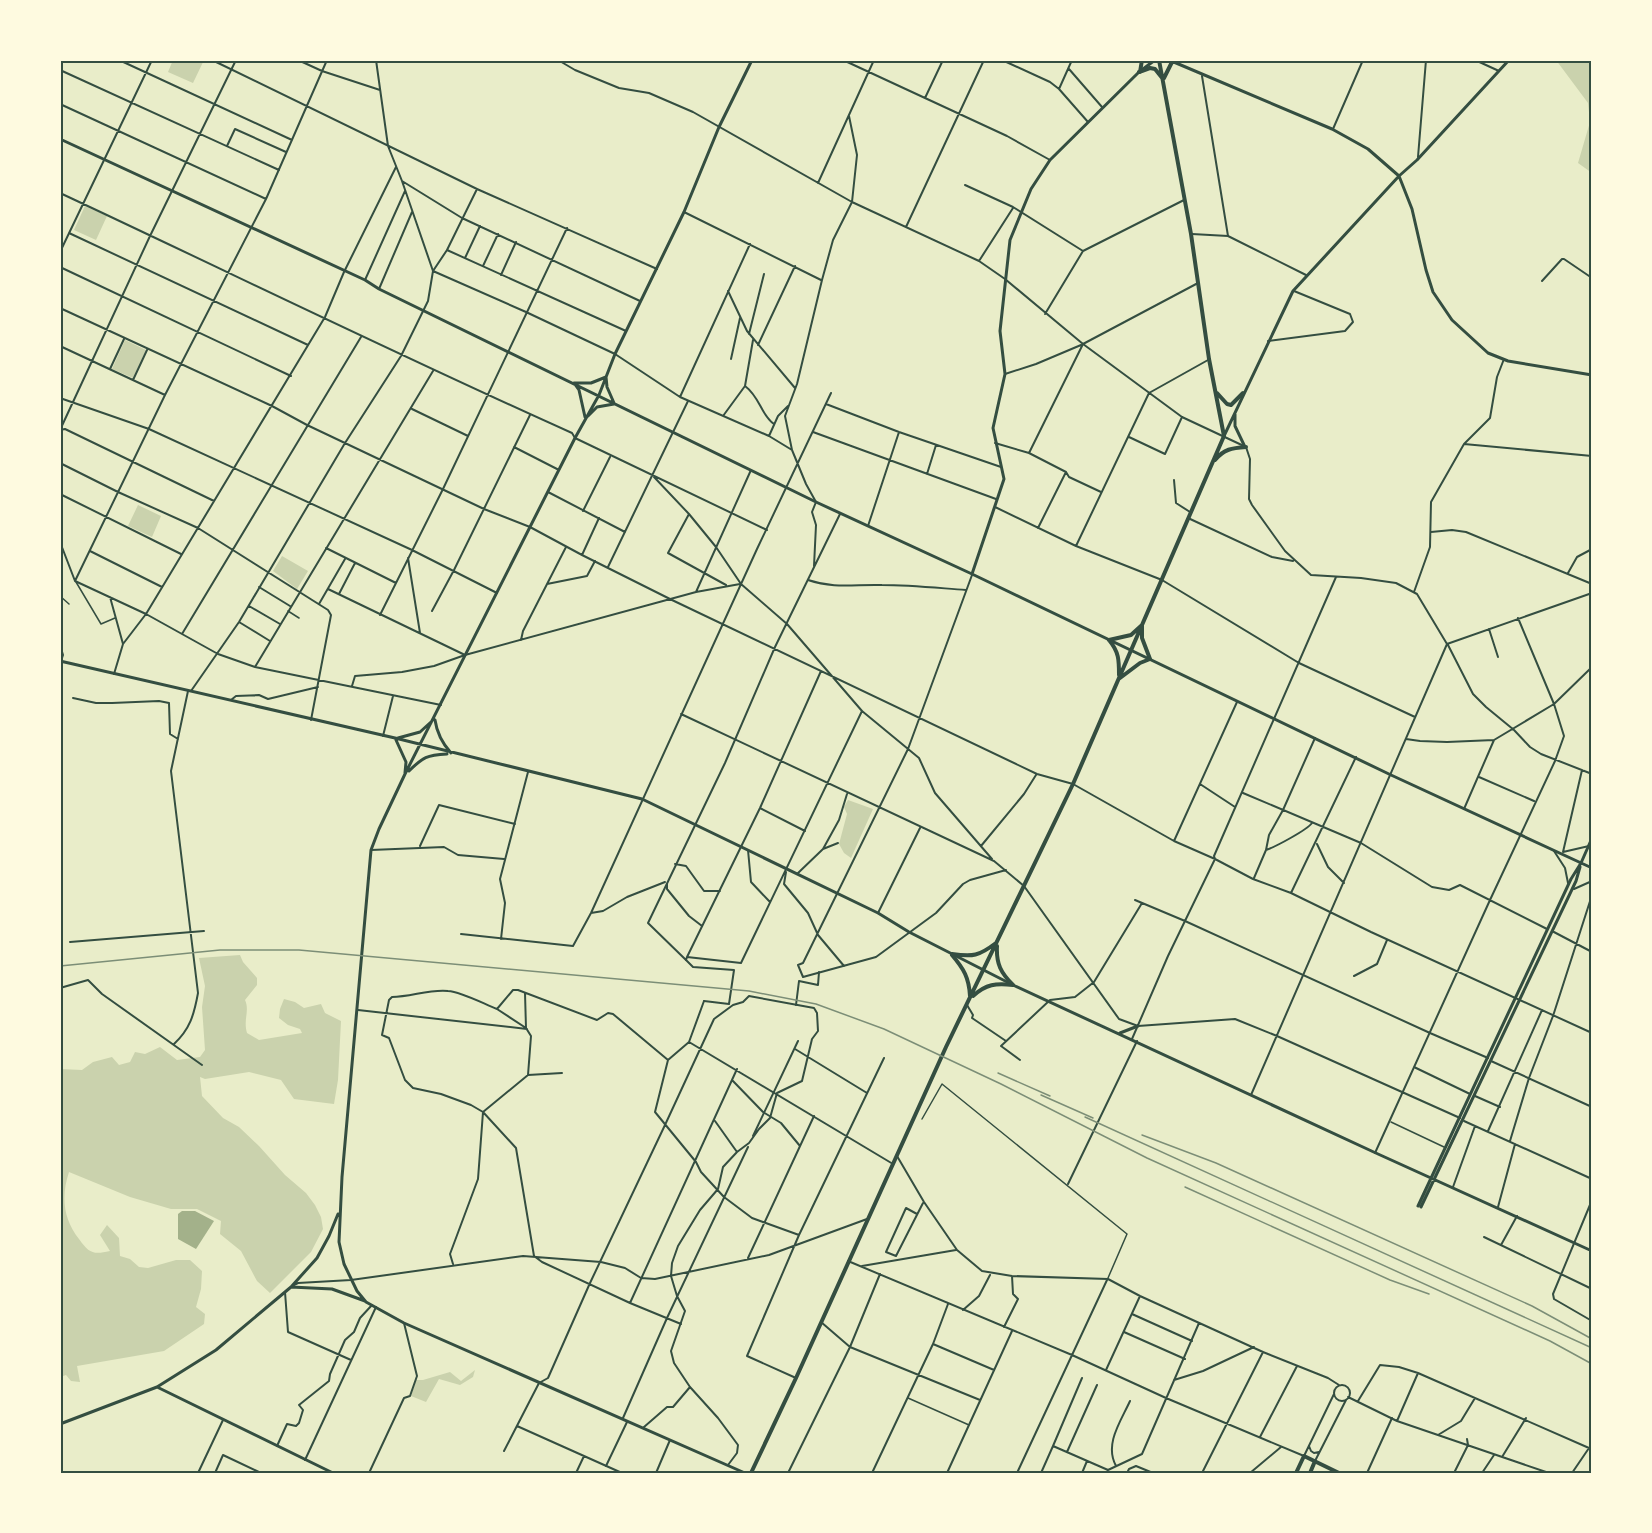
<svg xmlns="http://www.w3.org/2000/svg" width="1652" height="1533" font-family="'Golos Text',sans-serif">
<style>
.green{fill:#cad2ad}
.water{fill:#a3b18a}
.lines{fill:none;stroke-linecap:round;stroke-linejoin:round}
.service{stroke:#344e41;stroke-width:1.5}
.pedestrian{stroke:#344e41;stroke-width:2}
.minor{stroke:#344e41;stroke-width:2}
.tertiary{stroke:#344e41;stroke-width:3}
.secondary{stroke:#344e41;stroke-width:4}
.primary{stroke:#344e41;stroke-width:4}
.rail{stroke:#7c8e77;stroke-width:1.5}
.neatline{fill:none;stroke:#344e41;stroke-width:2}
</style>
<rect width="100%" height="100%" fill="#e9edc9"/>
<path class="green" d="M173 60H204L193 83 168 72Z
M1556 60H1592V173L1578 163 1590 122 1588 103Z
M85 206 107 216 96 240 74 230Z
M125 340 146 350 133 378 112 369Z
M138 505 161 516 152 537 128 526Z
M282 556 308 571 297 589 273 571Z
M848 800 873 809 851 858 844 853 839 844 847 814 844 807Z
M240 955 243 962 257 978V985L245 1000C250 1011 243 1019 247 1033L259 1040 302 1033 300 1029 288 1025 279 1018 280 1009 284 999 295 1002 304 1008 321 1004 325 1013 341 1021 338 1080 334 1104 294 1099 281 1080 249 1072 205 1079 200 1077 202 1096 223 1118 239 1127 259 1146 285 1175 306 1193 315 1205 321 1217 323 1229 311 1252 270 1293 257 1281 241 1251 220 1234 221 1221 197 1209H171L130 1197 69 1172C61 1196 63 1219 79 1239 89 1253 93 1255 110 1251L100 1235 107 1225 119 1238 120 1256 130 1259 139 1267 148 1268 176 1260H190L202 1271 201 1289 196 1307 205 1314 204 1324 164 1351 77 1366 80 1382 71 1381 66 1375 60 1377V1069L82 1070 93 1062 112 1057 119 1065 130 1062 135 1052 145 1054 160 1047 177 1060 200 1057 205 1050 202 1007 205 986 199 958Z
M475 1370 473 1377 460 1385 439 1379 426 1402 411 1396 416 1380H423L450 1372 461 1381Z"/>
<path class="water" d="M182 1211H195L214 1221 196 1249 178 1239V1214Z"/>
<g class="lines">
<path class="service" d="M76 582 101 624 115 618
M60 596 69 604
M288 611 299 618
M922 1119 942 1084 1127 1234 1108 1278
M1391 1122 1444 1147
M908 1398 969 1425"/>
<path class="pedestrian" d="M1185 921 1430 1033
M686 960 693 967 734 970 729 1004 704 1001
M796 1005 799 981 818 985 819 972
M606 1466 627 1422"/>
<path class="minor" d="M119 60 292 140
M212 60 477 189 657 269
M298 60 322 71 380 90
M558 60 575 70 619 88 649 93 693 112 852 202 979 261 1005 279 1083 344 1182 417 1246 447 1250 459 1249 499 1252 505 1285 551 1311 575 1361 578 1396 583 1417 594 1447 644 1592 593
M843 60 1007 136 1050 160
M1002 60 1050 82 1059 89 1088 122
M1475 60 1499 71
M1069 69 1102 107
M60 70 279 170
M1202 76 1228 236
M1059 89 1072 60
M925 98 943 60
M60 104 266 199
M1333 129 1363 60
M227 146 235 129 286 152
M1418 157 1426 60
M402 181 462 218 640 301
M818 183 874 60
M965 185 1013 207 1083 251
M477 189 447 250 433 271 526 312 615 354 680 397 769 436 792 450
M60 193C231 273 400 356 572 433L575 438 767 530
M684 212 821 280
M906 227 984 60
M69 233 308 345
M1192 234 1228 236 1306 275
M447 250 626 331
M60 252 152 60
M465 258 480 226
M979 261 1013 208
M483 266 498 234
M60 267 291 376
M501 275 516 242
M365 280 405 191
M1542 281 1562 259H1564L1592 278
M379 289 412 212
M728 291 747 331 795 388
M60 308 272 406 307 425 484 509 530 527 582 555 672 600 1037 774 1073 784 1174 841 1215 859 1253 879 1291 893 1371 932 1592 1033
M1045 314 1083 251 1184 200
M749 334 764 274
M1268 341 1345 331 1353 322 1350 314 1294 291
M758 345 795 266
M60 346 165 395
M731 359 740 318
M110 369 124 339
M1005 374 1036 364 1081 345
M133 380 147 350
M745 386C760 397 761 415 774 424
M680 397 750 244
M60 398 149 429 412 550 497 593
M826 404 899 432 1001 467
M412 409 468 436
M723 416 745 386 753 340
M60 430 150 236 236 60
M60 430 65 429 214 501
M813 432 996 499
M769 436 778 416 788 406
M1129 437 1165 454 1182 417
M995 443 1029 453 1066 472 1069 477 1101 492
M1464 444 1592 456
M514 447 559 470
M1029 453 1083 344 1198 283
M60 463 118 492 198 528 328 610 331 615 311 720
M927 474 936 445
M654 477 689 514 716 547 741 584 787 624 862 711 919 758 935 793 992 859
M1174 480 1176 503 1190 512
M548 492 625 532
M60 494 181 554
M995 507 1076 546 1162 580 1299 663 1415 717
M583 511 610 457
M689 514 668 553 726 585
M840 514 775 647 725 763 648 923 686 960 687 957 741 963 862 711
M1188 518 1272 557 1293 561
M868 526 899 432
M1038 528 1066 472
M1431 532 1452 530 1466 532 1592 584
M60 542 75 581 146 614 218 654 255 667 441 705
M1076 546 1149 393 1208 360
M326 548 396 583
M90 551 162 587
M582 555 599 518
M408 558 420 633
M814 566 816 525 812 512 816 502 806 484 792 450 785 416 797 384 822 280 833 240 852 202 857 155 849 116
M608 567 688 401
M1568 573 1577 557 1592 549
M972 575 908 749 803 963 798 965 803 977 876 957 936 913 963 884 970 880 1006 870
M808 580C835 589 855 584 882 585 910 585 938 588 966 590
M75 581 165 395 266 199 327 60
M547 584 587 576 595 561
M259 587 290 606
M328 589 465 655
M696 592 751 470
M1414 592 1430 547 1431 502 1464 444 1490 418 1497 377 1504 359
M339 594 355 563
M110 597 123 644
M319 604 345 559
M249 606 280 624
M432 611 454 570 530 415
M380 615 443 489 567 228
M239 622 270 641
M1489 629 1498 657
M182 634 361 337
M521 640 523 631 566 547
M60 645 63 655 61 661
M1448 645 1473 694 1486 707 1514 730 1530 747 1541 754 1592 774
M255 667 433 371
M114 674 123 644 146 614 325 317 344 272 396 167
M352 686 355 676 402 672 434 666 465 655 696 592 740 584
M191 691 239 622 345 443 401 356 428 301 433 271 402 181 388 146 376 60
M73 698 96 703H112L159 701 169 703 170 734 178 739
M231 700 236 696 259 695 268 699 318 687
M681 714 994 861 1024 886 1119 1019 1138 1026 1235 1019 1277 1036 1460 1118
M383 736 393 696
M1406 739 1420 741 1447 742 1494 740 1554 704 1592 667
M1479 777 1534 801
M1200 784 1235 807
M1243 793 1361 843 1432 887 1449 890 1460 885 1547 929
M760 808 805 831
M1464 809 1494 740
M1174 841 1237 702
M1317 844 1328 867 1344 883
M420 846 439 805 515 824
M981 846 1024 794 1036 775
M823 849 839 820 847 794
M371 850 444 847 458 855 504 859
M748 850 751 882 770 902
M1266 850C1275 847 1307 830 1312 823
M1554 851 1565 868 1568 883
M1563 852 1582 770
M1563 852 1589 846
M675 864 686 866 704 891H720
M786 872 784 884 808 913 818 935 844 966
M797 874 823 849 838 843
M1254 878 1266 850 1269 835 1283 810 1315 738
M667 884V889L689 916 702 926
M1574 889 1592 881
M1291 893 1356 757
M1135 900 1185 921
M591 913 603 911 627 897 665 882
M878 913 920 828
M1552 931 1592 952
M461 934 573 946 591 913 757 549 831 393
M501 939 505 903 500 879 528 772
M70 942 204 931
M687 957 760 808 821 671
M1354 976 1377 964 1387 940
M60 988 88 980 102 994 202 1065
M967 1005 973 1015 972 1018 1006 1041
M497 1009 526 1028
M358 1010 527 1029
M1430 1033 1488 1058
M1132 1039 1168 956 1215 859 1214 856 1336 577
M689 1042 704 1001
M174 1044C190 1029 194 1015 198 993L171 771 188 691
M795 1049 867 1093
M668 1060 613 1014 608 1013 597 1020 518 990H513L497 1009C484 1004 462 992 448 991 429 989 411 997 392 997L389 1000 382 1035 389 1038 405 1080 413 1088 441 1094 471 1105 483 1112 516 1148 534 1256 542 1262 630 1303 681 1324
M1020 1060 1001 1046 1050 1000 1075 997 1094 982 1142 903
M1491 1061 1592 1107
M1414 1067 1470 1094
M528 1075 562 1073
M732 1080 763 1112 781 1123 800 1146
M1251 1095 1447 644
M1475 1096 1500 1107
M715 1121 737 1152
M1464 1121 1592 1179
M1488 1131 1542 1010
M753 1136 798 1041
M1510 1141 1529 1078 1553 1016 1592 895
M1375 1153 1490 900 1555 761 1564 736 1554 704 1518 618
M897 1156 924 1202 957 1250 982 1271 1012 1276 1108 1279 1140 1296 1263 1352 1328 1378 1339 1385
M1068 1184 1137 1041
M1453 1187 1475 1126
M1592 1200 1553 1294 1554 1299 1592 1321
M1498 1207 1515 1144
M917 1214 906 1208 886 1252 896 1256 923 1203
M799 1235 752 1218 724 1197 701 1172 696 1162 655 1112 668 1060 689 1042 893 1164
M1484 1237 1592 1289
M1501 1245 1517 1216
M748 1258 814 1116
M848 1261 1072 1355 1166 1398 1304 1456 1334 1394
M453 1264 450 1254 478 1179 483 1112 528 1075 531 1036 526 1028 525 993
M862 1266 956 1250
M294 1285 298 1283 351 1280 523 1256 601 1262 625 1268 641 1278 655 1279 769 1255 867 1219
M285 1292 288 1332 351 1360
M630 1303 737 1069
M963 1310 979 1296 990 1275
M1132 1314 1192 1341
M821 1322 850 1347 980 1400
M1004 1327 1018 1299 1013 1294 1012 1276
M1124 1332 1185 1359
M933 1344 994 1370
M1106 1370 1140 1296
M796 1378 747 1356 799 1235 884 1058
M1174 1380 1203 1371 1254 1347
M1334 1393a8 8 0 1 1 16 0a8 8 0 1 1-16 0Z
M1348 1397 1397 1421 1549 1473
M1358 1401 1380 1365 1399 1367 1418 1373 1589 1448 1572 1473
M623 1418 667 1318 748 1147
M1397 1421 1418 1373
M517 1426 622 1473
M644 1427 667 1407H673L690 1387
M1438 1435 1461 1421 1475 1398
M1260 1437 1297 1366
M277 1446 287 1424 296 1426 299 1423 303 1410 299 1405 329 1381 330 1374 345 1340 354 1332 360 1318 372 1305
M1053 1446 1082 1378
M1309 1446 1311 1451 1314 1453 1319 1452
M504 1451 539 1383 548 1378 590 1283 665 1125 714 1019 733 1005 743 1002 749 996 814 1008 817 1013 818 1031 812 1039 802 1081 777 1093 770 1118 759 1129 749 1143 737 1152 723 1167 718 1189 700 1210 678 1246 672 1263 671 1276 677 1296 685 1311 671 1351 674 1363 690 1387 718 1418 738 1445 737 1453 728 1465
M1067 1452 1097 1385
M1502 1457 1526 1418
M305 1460 376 1307
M1315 1461 1346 1400
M1116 1466C1104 1444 1121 1421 1130 1401
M198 1473 223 1420
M215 1473 223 1455 261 1473
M369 1473 404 1398 410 1396 417 1376 404 1323
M576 1473 584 1456
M656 1473 670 1440
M788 1473 850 1347 880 1274
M872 1473 933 1344 948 1304
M947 1473 1012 1331
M1017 1473 1107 1280
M1041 1473 1053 1446 1108 1470
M1082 1473 1087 1461
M1107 1473 1108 1470 1142 1454 1199 1323
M1127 1473 1129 1469 1136 1466 1153 1473
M1202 1473 1263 1352
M1250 1473 1281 1447
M1367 1473 1392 1418
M1454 1473 1468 1445 1467 1439
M1482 1473 1494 1455"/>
<path class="tertiary" d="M1169 60 1332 129 1368 149 1399 176 1412 209 1426 270 1433 292 1452 320 1488 353 1508 361 1592 375
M60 139 365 280 379 289 816 502 972 574 1391 775 1592 868
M1235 414V426L1245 447
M588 416 597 407 614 404
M585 417 579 390 574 383H591L606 377 607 387 614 403
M1224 436 1293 291 1399 176 1417 160 1509 60
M972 574 1004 479 993 428 1005 374 1000 331 1010 240 1031 189 1050 160 1139 72 1155 60
M60 661 395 738 642 799 878 913 909 932 1013 985 1378 1154 1592 1251
M435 720C437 734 442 743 451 753
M398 738 420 732 431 722
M396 740 406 762 405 773
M409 771C423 757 427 755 447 754
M1120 1033 1138 1026
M1418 1206 1571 879 1581 863 1592 838
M1421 1207 1576 881 1580 867
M291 1287 332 1289 365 1301
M157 1387 333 1473
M60 1424 157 1387 216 1350 291 1287 317 1258 329 1236 338 1214
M745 1473 404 1323 366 1302 357 1291 344 1264 339 1242 342 1177 371 850 379 829 405 774 575 438 599 395 615 354 684 212 719 127 752 60"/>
<path class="secondary" d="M1139 72 1150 68 1155 69 1163 79
M1140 72 1142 60
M1164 78 1172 62H1177L1176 60
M1217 393 1227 404 1231 405 1243 393
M1215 460C1224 449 1232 448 1246 447
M1109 640 1131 635 1142 625V638L1150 659 1140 663 1120 678
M1109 640C1119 652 1119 660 1119 675
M997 946C996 964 1001 973 1013 985
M952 954C973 957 979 956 996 943
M952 955C964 969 969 978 970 996
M973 996C986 984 996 983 1013 985
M751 1473 796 1378 946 1047 1073 784 1224 436 1209 359 1191 234 1159 60"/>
<path class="primary" d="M1296 1473 1304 1456 1339 1473
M1310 1473 1315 1461"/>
<path class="rail" d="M60 966 220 950H299L749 991 816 1004 884 1029 1001 1084 1147 1158 1550 1341 1592 1364
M998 1073 1050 1096
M1041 1095 1093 1118
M1085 1117 1592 1348
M1142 1135 1216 1163 1532 1306 1592 1339
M1185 1187 1390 1280 1429 1294"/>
</g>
<rect width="1652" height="1533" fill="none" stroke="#fefae0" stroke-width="123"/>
<rect x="62" y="62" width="1528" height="1410" class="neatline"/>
</svg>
